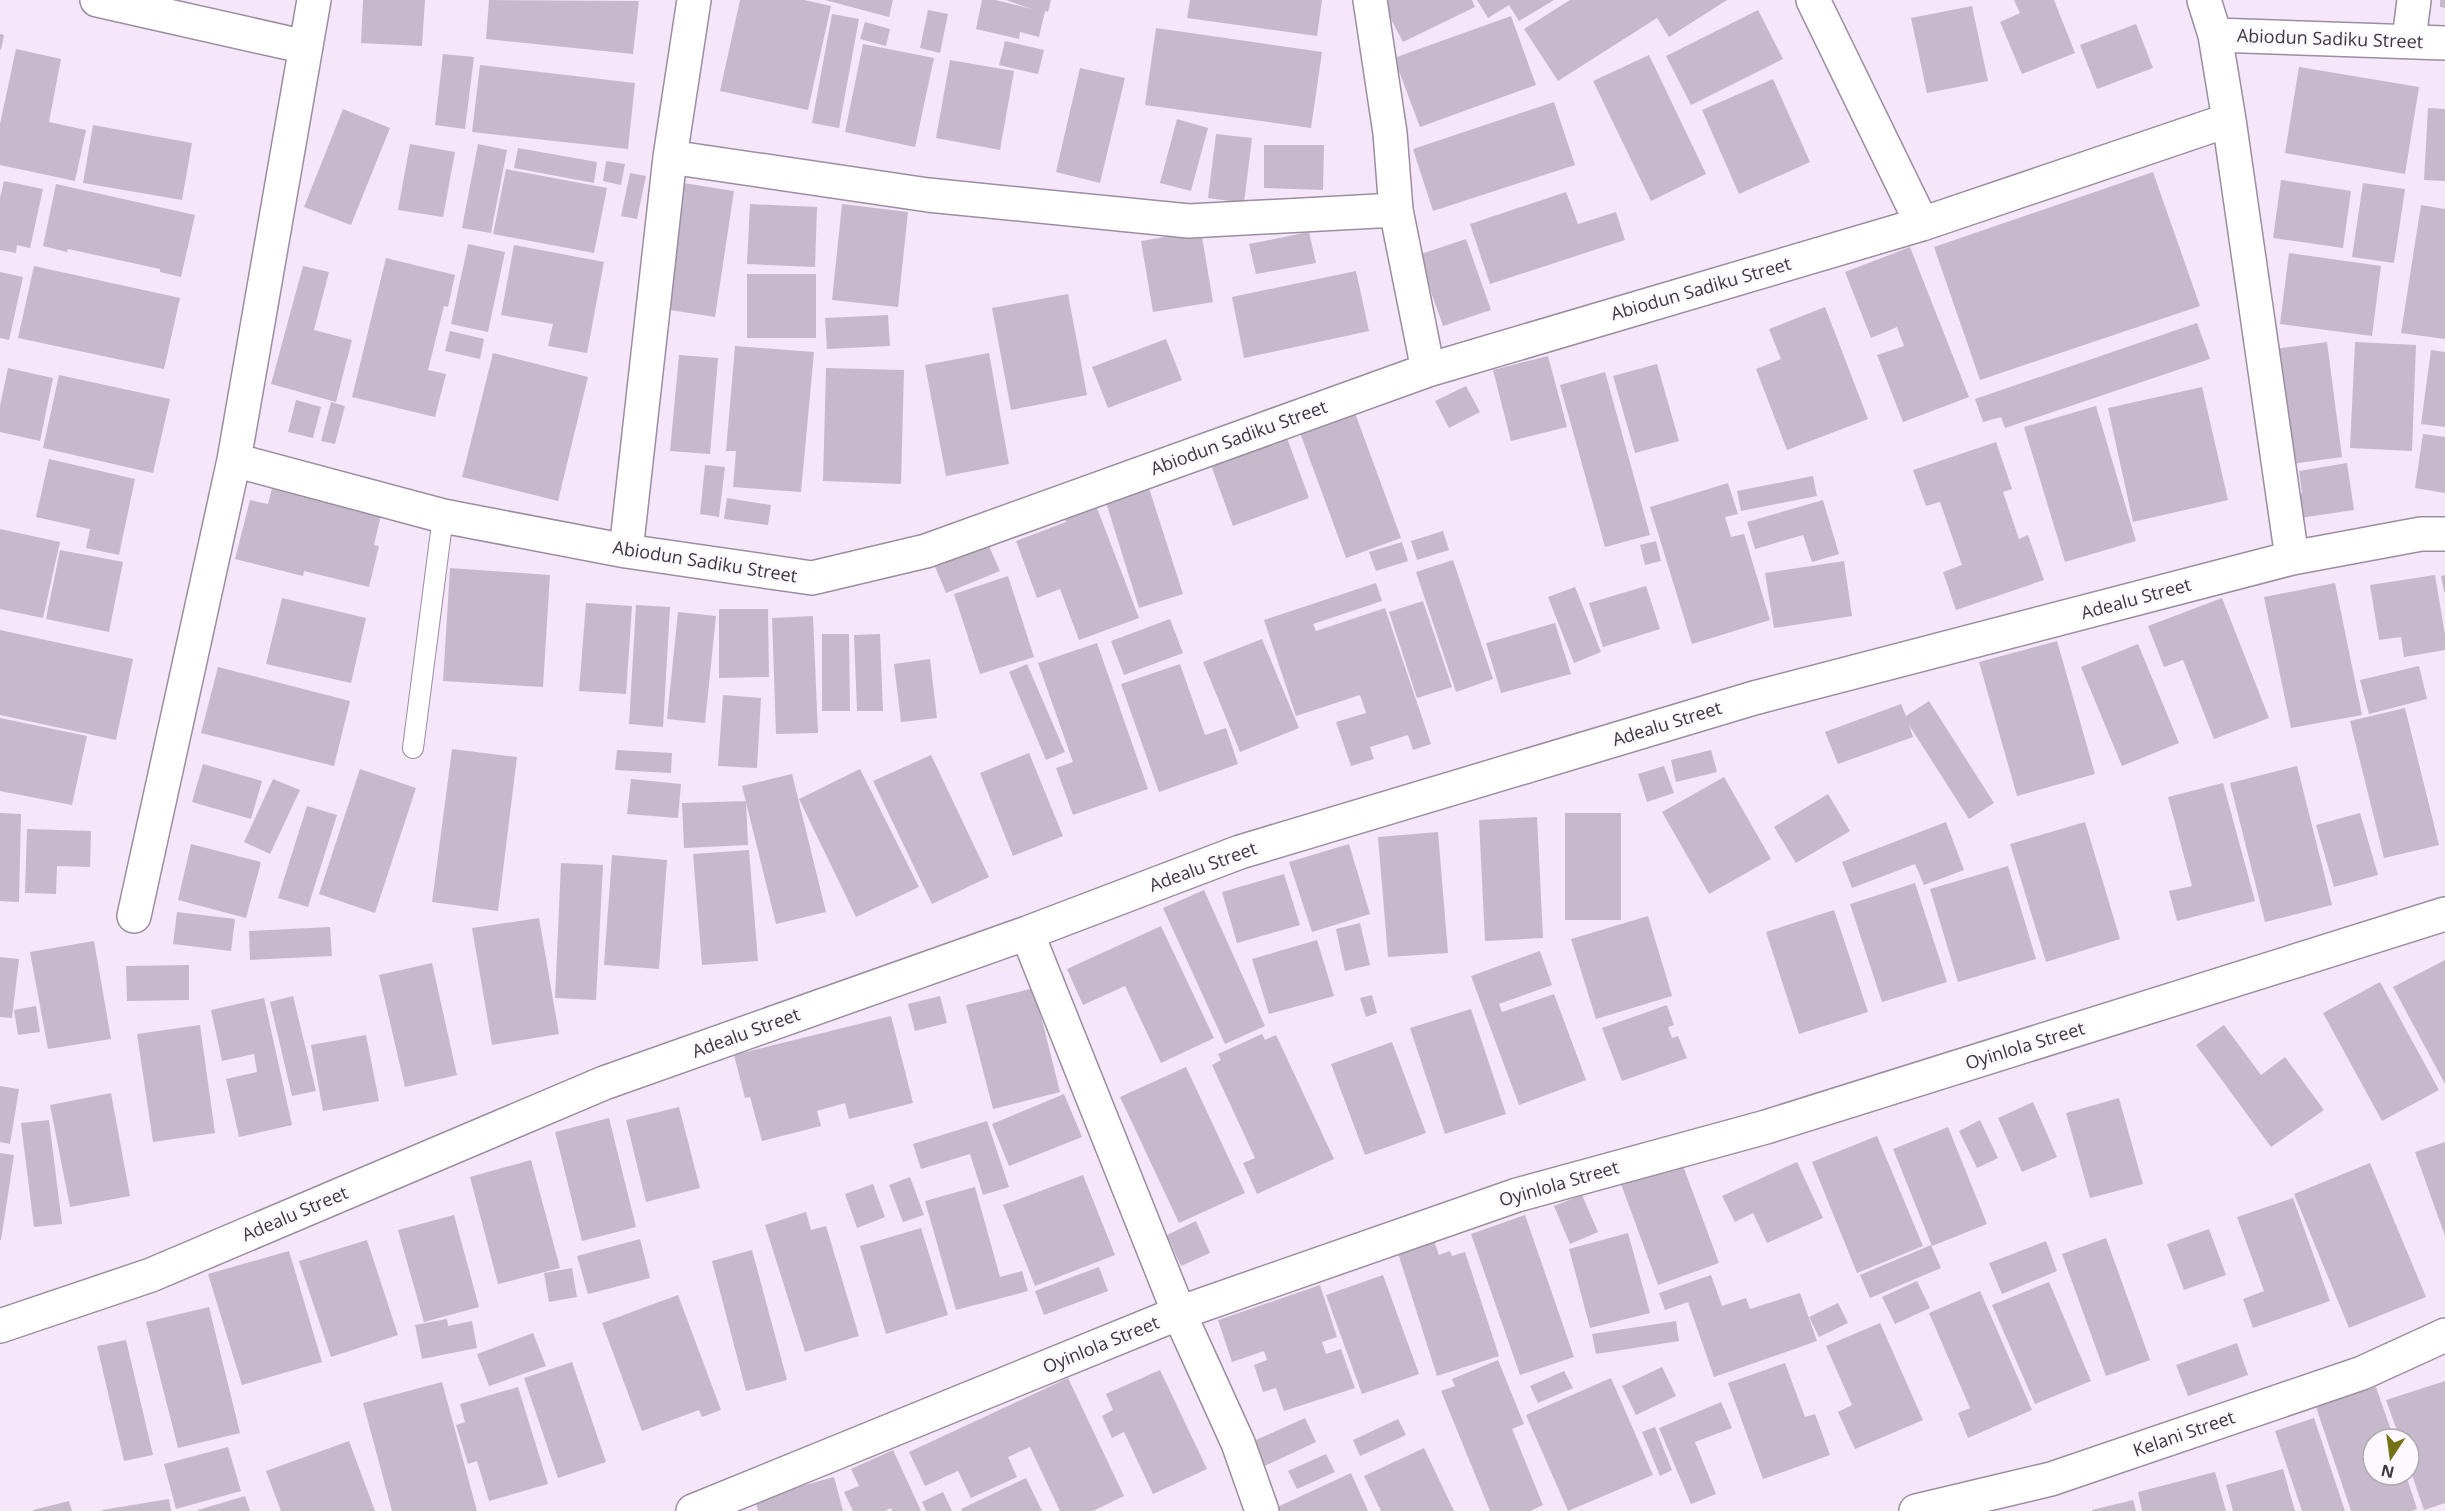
<svg xmlns="http://www.w3.org/2000/svg" width="2445" height="1511" font-family="'Open Sans',sans-serif">
<style>
.building{fill:#c7b9cc}
.lines{fill:none;stroke-linecap:round;stroke-linejoin:round}
.lane-casing{stroke:#9b8ea0;stroke-width:22}
.street-casing{stroke:#9b8ea0;stroke-width:36}
.lane{stroke:#fff;stroke-width:20}
.street{stroke:#fff;stroke-width:33}
.labels{text-anchor:middle;stroke-width:5;stroke-linejoin:round;paint-order:stroke}
.street-label{font-size:18px;fill:#3d373f;stroke:#fdf7ff}
</style>
<rect width="100%" height="100%" fill="#f5e6fa"/>
<path class="building" d="M363 0H425L422 46 361 43Z
M489 0 639 1 633 54 486 39Z
M740 0H804L831 6 808 110 720 91Z
M825 0H893L889 17Z
M982 0H995L1032 9 1006 0H1051L1048 12 1045 11 1039 37 1020 32 1019 39 976 29Z
M1190 0H1322L1317 36 1187 18Z
M1381 0H1472L1475 7 1403 42Z
M1477 0H1554L1519 21 1509 5 1488 18Z
M1570 0H1727L1669 37 1657 18 1558 81 1524 29Z
M2014 0H2054L2075 53 2022 74 2000 22 2020 13Z
M2440 0H2445V8L2440 7Z
M1972 6 1988 81 1927 93 1911 18Z
M928 10 948 14 940 53 920 48Z
M1758 10 1783 59 1691 105 1666 56Z
M832 14 859 19 839 128 812 123Z
M1511 16 1536 85 1420 127 1394 58Z
M865 22 890 29 886 46 860 39Z
M2136 24 2153 68 2097 89 2080 45Z
M1156 28 1322 52 1311 128 1145 105Z
M0 34 4 35 1 50 0 49Z
M1005 41 1044 50 1038 74 999 65Z
M863 44 934 58 915 147 845 132Z
M16 49 61 59 49 122 86 130 75 181 0 165V124Z
M443 54 474 57 465 129 435 125Z
M1649 55 1706 174 1651 201 1593 81Z
M950 60 1014 71 1000 150 936 138Z
M480 65 635 83 628 149 472 132Z
M2299 67 2419 87 2405 174 2285 153Z
M1080 68 1125 78 1100 183 1056 172Z
M1773 79 1810 162 1739 194 1702 110Z
M1554 102 1575 165 1433 211 1413 149Z
M2428 108 2445 109V181L2424 180Z
M343 109 390 128 351 225 304 207Z
M1177 119 1208 128 1191 191 1160 183Z
M93 125 192 143 182 200 83 183Z
M1216 134 1252 138 1244 203 1208 198Z
M410 144 455 152 443 217 398 210Z
M478 144 507 150 491 233 462 228Z
M1264 145H1324L1323 190 1264 188Z
M518 148 597 162 594 183 514 168Z
M606 161 625 164 621 185 603 181Z
M506 169 607 188 594 253 493 234Z
M2153 172 2200 306 1980 380 1934 247Z
M630 173 646 176 637 219 621 216Z
M2281 180 2351 191 2343 248 2273 238Z
M4 181 43 189 30 248 17 245 16 253 0 250V198Z
M677 182 734 191 715 317 657 308Z
M2363 183 2405 189 2394 263 2352 257Z
M56 184 195 215 181 277 160 272V269L68 249 67 252 43 246Z
M1566 192 1578 224 1616 212 1625 240 1490 284 1470 224Z
M750 204 817 207 815 267 747 264Z
M842 204 908 212 898 307 832 300Z
M2421 205 2445 209V339L2401 333Z
M1201 231 1213 302 1153 312 1141 241Z
M1309 232 1316 263 1256 274 1249 244Z
M1466 239 1491 310 1443 326 1418 255Z
M468 244 505 252 488 332 451 324Z
M514 245 604 262 587 353 548 346 553 324 501 315Z
M1910 247 1969 397 1903 422 1877 355 1904 346 1897 327 1871 338 1845 272Z
M2289 253 2381 266 2372 336 2280 324Z
M386 258 455 275 448 307 444 306 428 370 446 374 435 417 352 397Z
M34 266 180 298 164 369 18 338Z
M303 266 329 272 314 330 352 340 336 402 271 384Z
M1356 271 1369 331 1244 358 1232 297Z
M0 272 23 277 9 340 0 338Z
M747 274H816V338H747Z
M1068 294 1087 395 1011 410 992 308Z
M1825 307 1868 419 1787 450 1756 369 1781 359 1769 329Z
M888 315 890 346 827 349 825 318Z
M2197 323 2210 359 2005 428 2001 417 1983 422 1975 399Z
M450 331 484 339 480 359 445 351Z
M1166 339 1182 380 1108 408 1092 367Z
M2327 342 2342 457 2284 465 2268 350Z
M2355 342 2416 345 2412 451 2350 448Z
M735 346 814 352 801 492 733 487 736 451H726Z
M2431 350 2445 352V427L2421 424Z
M493 353 588 377 558 501 462 477Z
M989 353 1009 464 946 476 925 365Z
M679 355 718 358 710 454 670 451Z
M1548 356 1567 427 1511 441 1493 370Z
M1657 364 1679 441 1635 453 1613 376Z
M8 368 53 378 40 441 0 432V406Z
M826 368 904 370 901 484 823 481Z
M1605 372 1650 535 1605 547 1560 385Z
M59 375 170 399 153 473 43 448Z
M1466 386 1480 412 1449 428 1435 401Z
M2202 387 2228 500 2133 522 2108 408Z
M296 400 321 407 313 438 288 432Z
M331 402 345 406 335 444 321 441Z
M1351 402 1401 538 1346 558 1296 422Z
M2096 406 2136 541 2065 562 2024 427Z
M2423 434 2445 437V493L2415 488Z
M1287 438 1309 498 1233 526 1211 465Z
M1996 442 2012 489 2003 492 2019 539 2028 535 2044 580 1956 610 1943 572 1962 565 1940 502 1926 506 1913 470Z
M49 459 135 479 119 555 86 548 90 529 36 517Z
M2347 463 2354 510 2293 519 2289 495 2302 493 2299 471Z
M705 465 725 467 719 517 700 514Z
M1813 476 1817 496 1741 511 1737 491Z
M1147 482 1183 594 1139 608 1104 496Z
M1728 483 1738 514 1725 517 1731 537 1744 534 1770 620 1692 644 1650 507Z
M272 488 381 515 374 545 379 546 369 587 304 571 303 576 235 559 250 500 268 504Z
M727 498 771 505 768 525 724 519Z
M1094 500 1139 618 1079 640 1060 589 1037 598 1016 541 1066 522 1062 512Z
M1823 500 1839 554 1812 562 1803 535 1755 549 1747 522Z
M0 529 60 542 43 618 0 609Z
M1443 531 1449 550 1417 560 1411 541Z
M984 535 1000 571 946 593 931 557Z
M1656 541 1661 561 1645 565 1640 545Z
M1402 542 1408 561 1376 571 1369 552Z
M60 550 123 562 109 632 46 619Z
M1453 560 1493 679 1456 692 1416 572Z
M1844 561 1852 616 1774 628 1765 573Z
M450 568 550 575 543 687 443 681Z
M2435 575 2445 635V650L2404 657 2401 637 2379 640 2370 585Z
M2445 575V592H2444L2441 576Z
M1008 576 1034 657 980 674 954 594Z
M1376 583 1382 601 1313 624 1316 631 1385 608 1431 744 1413 750 1408 735 1370 747 1374 759 1351 766 1336 722 1366 713 1360 695 1296 716 1264 620Z
M2335 583 2362 715 2291 728 2264 597Z
M1646 586 1660 629 1603 647 1589 603Z
M1575 587 1601 652 1574 663 1548 597Z
M282 598 366 618 351 683 266 664Z
M2222 598 2269 718 2214 739 2183 660 2164 667 2148 626Z
M1423 601 1452 687 1417 698 1389 612Z
M586 603 632 606 626 694 579 691Z
M636 605 670 607 663 727 629 724Z
M719 609H768L769 677 719 678Z
M678 612 716 616 705 723 667 719Z
M813 616 818 733 776 734 772 618Z
M1170 619 1183 653 1124 675 1111 641Z
M1555 623 1571 674 1501 693 1486 643Z
M0 630 133 659 116 740 0 715Z
M822 634H849L850 711H822Z
M880 634 883 711H857L854 635Z
M1262 639 1299 728 1240 752 1203 662Z
M2057 641 2095 774 2017 796 1979 662Z
M1097 643 1148 789 1073 815 1056 768 1073 762 1038 663Z
M2138 644 2179 743 2122 766 2081 667Z
M930 659 937 718 901 722 894 664Z
M1027 664 1065 752 1046 760 1009 672Z
M1180 664 1205 735 1226 728 1238 764 1159 792 1121 684Z
M2419 666 2427 699 2369 714 2360 680Z
M218 667 350 701 334 766 201 733Z
M723 695 761 698 757 768 718 766Z
M1929 701 1994 803 1969 819 1909 725 1913 737 1838 764 1825 732 1901 704 1906 716Z
M2405 708 2439 845 2384 858 2350 721Z
M0 718 87 736 72 805 0 791Z
M452 749 517 757 498 911 432 902Z
M617 750 672 753 671 773 615 770Z
M1711 750 1717 772 1676 782 1671 760Z
M1029 753 1063 836 1013 856 980 773Z
M931 755 989 877 932 904 873 781Z
M203 764 262 781 251 819 192 802Z
M1664 766 1674 793 1647 802 1638 774Z
M2297 766 2332 905 2265 922 2230 783Z
M360 769 416 788 375 913 319 894Z
M860 769 919 887 856 917 799 799Z
M792 774 826 912 776 924 742 786Z
M1724 777 1771 859 1709 894 1662 812Z
M273 779 300 790 270 854 244 842Z
M631 779 681 784 678 818 627 814Z
M2223 783 2255 901 2177 921 2169 891 2192 886 2168 797Z
M1828 794 1850 831 1796 863 1774 827Z
M746 801 748 845 684 848 682 803Z
M307 806 337 815 308 907 278 898Z
M0 813 21 814 19 902 0 901Z
M1565 813H1621V920H1565Z
M2360 813 2378 875 2334 887 2316 825Z
M1537 817 1543 938 1485 941 1479 820Z
M1946 822 1964 870 1924 885 1915 864 1852 888 1842 862Z
M2085 822 2120 939 2046 962 2010 844Z
M27 829 91 831 90 867 57 866 56 894 25 893Z
M1438 832 1448 953 1388 957 1378 837Z
M191 844 261 862 246 918 178 900Z
M1349 844 1370 914 1312 932 1289 862Z
M749 850 758 961 702 965 693 854Z
M612 855 667 860 659 969 604 965Z
M561 863 603 865 596 1000 555 998Z
M2008 866 2036 959 1958 982 1930 889Z
M1284 874 1300 925 1237 943 1222 892Z
M1915 883 1947 982 1882 1002 1850 904Z
M1204 890 1265 1026 1225 1044 1163 908Z
M1834 910 1868 1012 1799 1034 1766 932Z
M177 912 235 919 231 951 173 944Z
M1648 916 1672 996 1596 1019 1571 939Z
M539 918 559 1034 492 1045 472 928Z
M1360 923 1370 965 1345 971 1336 929Z
M1161 926 1214 1038 1161 1063 1125 986 1083 1005 1067 969Z
M330 927 332 956 250 960 249 931Z
M1317 940 1334 996 1269 1014 1252 959Z
M94 941 111 1039 48 1049 30 952Z
M1540 951 1552 985 1499 1004 1502 1012 1554 994 1586 1080 1519 1105 1471 976Z
M0 957 19 959 12 1018 0 1017Z
M2445 960V1084L2393 987Z
M432 963 457 1075 405 1087 379 975Z
M189 965V1000L127 1001 126 966Z
M2380 982 2439 1090 2382 1121 2323 1013Z
M1034 988 1060 1092 993 1109 966 1005Z
M1372 995 1377 1013 1366 1017 1360 998Z
M293 996 316 1091 292 1096 270 1002Z
M940 996 947 1023 915 1031 908 1004Z
M264 998 292 1125 239 1137 226 1079 257 1072 254 1054 222 1061 211 1010Z
M1667 1005 1674 1025 1668 1027 1672 1038 1678 1036 1687 1058 1622 1081 1602 1028Z
M36 1006 40 1032 18 1035 14 1010Z
M1471 1009 1506 1114 1445 1134 1410 1028Z
M891 1016 913 1103 849 1119 845 1103 817 1111 821 1126 762 1141 750 1097 745 1098 734 1055Z
M200 1025 215 1133 153 1142 137 1034Z
M2224 1025 2261 1075 2285 1057 2324 1110 2271 1147 2196 1045Z
M1262 1034 1265 1040 1276 1035 1334 1159 1257 1194 1243 1163 1255 1158 1212 1065 1221 1060 1218 1054Z
M366 1035 379 1101 323 1111 311 1045Z
M1392 1042 1426 1133 1365 1155 1331 1064Z
M1186 1067 1245 1193 1179 1223 1120 1097Z
M0 1086 19 1089 10 1144 0 1142Z
M111 1093 130 1196 70 1207 50 1105Z
M1064 1094 1082 1137 1009 1166 992 1124Z
M2119 1098 2143 1184 2090 1198 2066 1113Z
M2033 1102 2057 1157 2022 1172 1998 1118Z
M679 1107 700 1188 646 1202 626 1120Z
M609 1118 636 1227 582 1241 555 1132Z
M49 1120 62 1224 34 1227 21 1123Z
M1980 1120 1998 1158 1977 1168 1959 1131Z
M987 1121 1009 1187 983 1195 970 1154 921 1169 913 1144Z
M1948 1127 1987 1224 1932 1246 1893 1149Z
M1877 1136 1923 1246 1857 1273 1812 1162Z
M2445 1142V1236L2415 1152Z
M0 1153 14 1155 1 1240H0Z
M531 1160 560 1268 498 1284 470 1177Z
M1797 1162 1823 1218 1767 1243 1753 1213 1735 1222 1722 1196Z
M1682 1163 1719 1263 1658 1285 1621 1184Z
M2370 1163 2426 1297 2349 1328 2294 1194Z
M1083 1175 1115 1255 1035 1286 1003 1205Z
M910 1177 924 1215 903 1222 889 1185Z
M873 1184 885 1217 857 1228 845 1194Z
M975 1187 1000 1277 1022 1271 1028 1291 956 1310 925 1201Z
M1582 1195 1598 1232 1570 1244 1554 1206Z
M2293 1198 2330 1301 2253 1328 2243 1299 2264 1291 2237 1217Z
M806 1212 811 1230 826 1226 859 1336 805 1352 765 1225Z
M454 1215 479 1307 424 1322 398 1230Z
M1525 1215 1574 1357 1520 1375 1471 1234Z
M1196 1221 1210 1253 1181 1266 1167 1235Z
M921 1228 948 1315 886 1334 860 1246Z
M2209 1229 2226 1275 2184 1290 2167 1244Z
M1628 1233 1650 1313 1590 1328 1569 1249Z
M1433 1238 1439 1255 1450 1251 1452 1256 1465 1252 1499 1356 1437 1376 1397 1250Z
M2106 1238 2150 1360 2106 1376 2062 1254Z
M640 1239 650 1278 588 1294 577 1256Z
M367 1240 398 1335 331 1357 299 1261Z
M2046 1241 2057 1271 2002 1294 1989 1263Z
M1931 1245 1941 1268 1870 1298 1860 1275Z
M752 1250 787 1380 746 1391 712 1261Z
M289 1251 322 1362 242 1385 208 1274Z
M1099 1267 1108 1291 1044 1315 1035 1291Z
M572 1268 577 1297 549 1302 544 1273Z
M1383 1275 1419 1374 1362 1394 1326 1295Z
M1711 1275 1722 1306 1746 1298 1750 1309 1800 1293 1817 1341 1714 1377 1688 1302 1665 1310 1659 1293Z
M1917 1281 1930 1308 1895 1324 1882 1297Z
M2049 1282 2091 1381 2035 1404 1992 1305Z
M1320 1285 1337 1337 1322 1342 1326 1354 1341 1349 1355 1388 1284 1411 1276 1388 1263 1392 1254 1365 1267 1360 1264 1351 1232 1362 1218 1320Z
M1980 1291 2032 1410 1968 1438 1958 1413 1970 1408 1929 1313Z
M678 1295 721 1410 702 1417 699 1410 642 1431 602 1323Z
M1838 1303 1848 1323 1819 1337 1809 1317Z
M209 1307 240 1433 178 1448 146 1322Z
M447 1319 448 1326 472 1321 477 1348 422 1359 415 1325Z
M1676 1321 1679 1341 1596 1354 1592 1334Z
M1880 1323 1923 1420 1855 1449 1838 1412 1852 1405 1826 1346Z
M533 1333 546 1366 489 1386 477 1354Z
M126 1340 153 1455 124 1461 97 1346Z
M2237 1343 2248 1375 2188 1396 2176 1365Z
M1498 1360 1524 1424 1512 1429 1543 1505 1530 1511H1490L1441 1391 1455 1386 1452 1379Z
M572 1362 606 1462 558 1478 524 1378Z
M1785 1363 1805 1417 1815 1414 1830 1455 1763 1479 1728 1383Z
M1662 1367 1676 1396 1636 1415 1622 1386Z
M1160 1370 1207 1469 1153 1494 1124 1432 1112 1438 1102 1416 1113 1410 1106 1394Z
M1564 1371 1573 1388 1538 1403 1530 1386Z
M1068 1378 1124 1496 1093 1511H1060L1030 1447 1008 1457 1017 1477 971 1498 958 1471 925 1486 909 1452Z
M1611 1378 1653 1475 1568 1511 1526 1415Z
M2445 1381V1503L2424 1510 2409 1466V1439H2400L2386 1400Z
M442 1382 477 1511H392L363 1403Z
M518 1387 548 1484 489 1501 477 1461 468 1464 456 1425 465 1422 460 1404Z
M2376 1387 2394 1439H2373V1475H2406L2417 1509 2412 1511H2351L2316 1407Z
M1721 1402 1732 1428 1695 1442 1716 1494 1691 1504 1659 1428Z
M1305 1418 1316 1442 1258 1469 1247 1444Z
M2314 1418 2345 1511H2302L2275 1431Z
M1398 1419 1406 1435 1360 1456 1353 1440Z
M1655 1427 1672 1470 1660 1476 1642 1432Z
M349 1441 375 1511H281L266 1471Z
M228 1447 241 1491 176 1509 164 1464Z
M1424 1448 1454 1511H1381L1364 1476Z
M893 1450 921 1511H892L891 1508 885 1511H853L844 1492 859 1486 851 1469Z
M1326 1454 1335 1472 1297 1489 1288 1471Z
M2283 1469 2295 1511H2233L2226 1485Z
M2215 1472 2226 1511H2142L2138 1492Z
M1351 1473 1368 1511H1274L1273 1509Z
M834 1477 843 1511H758L755 1499Z
M1026 1478 1042 1511H962L961 1509Z
M943 1492 952 1511H926L922 1502Z
M245 1496 250 1511H198V1510Z
M169 1499 171 1511H102V1510Z
M2133 1500 2136 1511H2092V1510Z
M69 1501 72 1511H33V1510Z"/>
<g class="lines">
<defs>
<path id="lane" d="M413 748 443 516"/>
<path id="street" d="M97 0 306 47
M1813 0 1922 224
M2204 0 2215 35 2229 120 2292 558
M2215 35 2445 43
M2409 40 2414 0
M670 157 928 195 1189 221 1396 210 1390 133 1370 0
M1396 210 1428 370
M234 460 443 516 626 551 812 578 926 551 1428 370 1922 224 2229 120
M626 551 670 157 694 0
M134 916 234 460 314 0
M1027 933 1179 1313 1238 1443 1262 1511
M0 1326 151 1275 604 1083 1027 933 1240 852 1754 698 2292 558 2421 534H2445
M693 1511 1179 1313 1517 1195 1766 1127 2445 914
M1916 1511 2051 1479 2362 1373 2445 1335"/>
</defs>
<use href="#lane" class="lane-casing"/>
<use href="#street" class="street-casing"/>
<use href="#lane" class="lane"/>
<use href="#street" class="street"/>
</g>
<g class="labels">
<g class="street-label">
<text transform="translate(2330 39) rotate(2)" y="6">Abiodun Sadiku Street</text>
<text transform="translate(1701 289) rotate(-16)" y="6">Abiodun Sadiku Street</text>
<text transform="translate(1239 438) rotate(-20)" y="6">Abiodun Sadiku Street</text>
<text transform="translate(705 562) rotate(9)" y="6">Abiodun Sadiku Street</text>
<text transform="translate(2136 599) rotate(-15)" y="6">Adealu Street</text>
<text transform="translate(1667 724) rotate(-17)" y="6">Adealu Street</text>
<text transform="translate(1203 867) rotate(-20)" y="6">Adealu Street</text>
<text transform="translate(746 1033) rotate(-20)" y="6">Adealu Street</text>
<text transform="translate(2025 1046) rotate(-17)" y="6">Oyinlola Street</text>
<text transform="translate(1559 1184) rotate(-16)" y="6">Oyinlola Street</text>
<text transform="translate(295 1214) rotate(-23)" y="6">Adealu Street</text>
<text transform="translate(1101 1345) rotate(-22)" y="6">Oyinlola Street</text>
<text transform="translate(2184 1434) rotate(-19)" y="6">Kelani Street</text>
</g>
</g>
<g transform="translate(2391 1457) rotate(193)"><circle r="28" fill="#fdf7ff" stroke="#b0aab2" stroke-width="1.5"/>
<path d="M0-4.5L10 22L0 15L-10 22Z" fill="#757215"/>
<text y="-9" font-size="16" font-weight="bold" text-anchor="middle" fill="#3d373f">N</text>
</g>
</svg>
